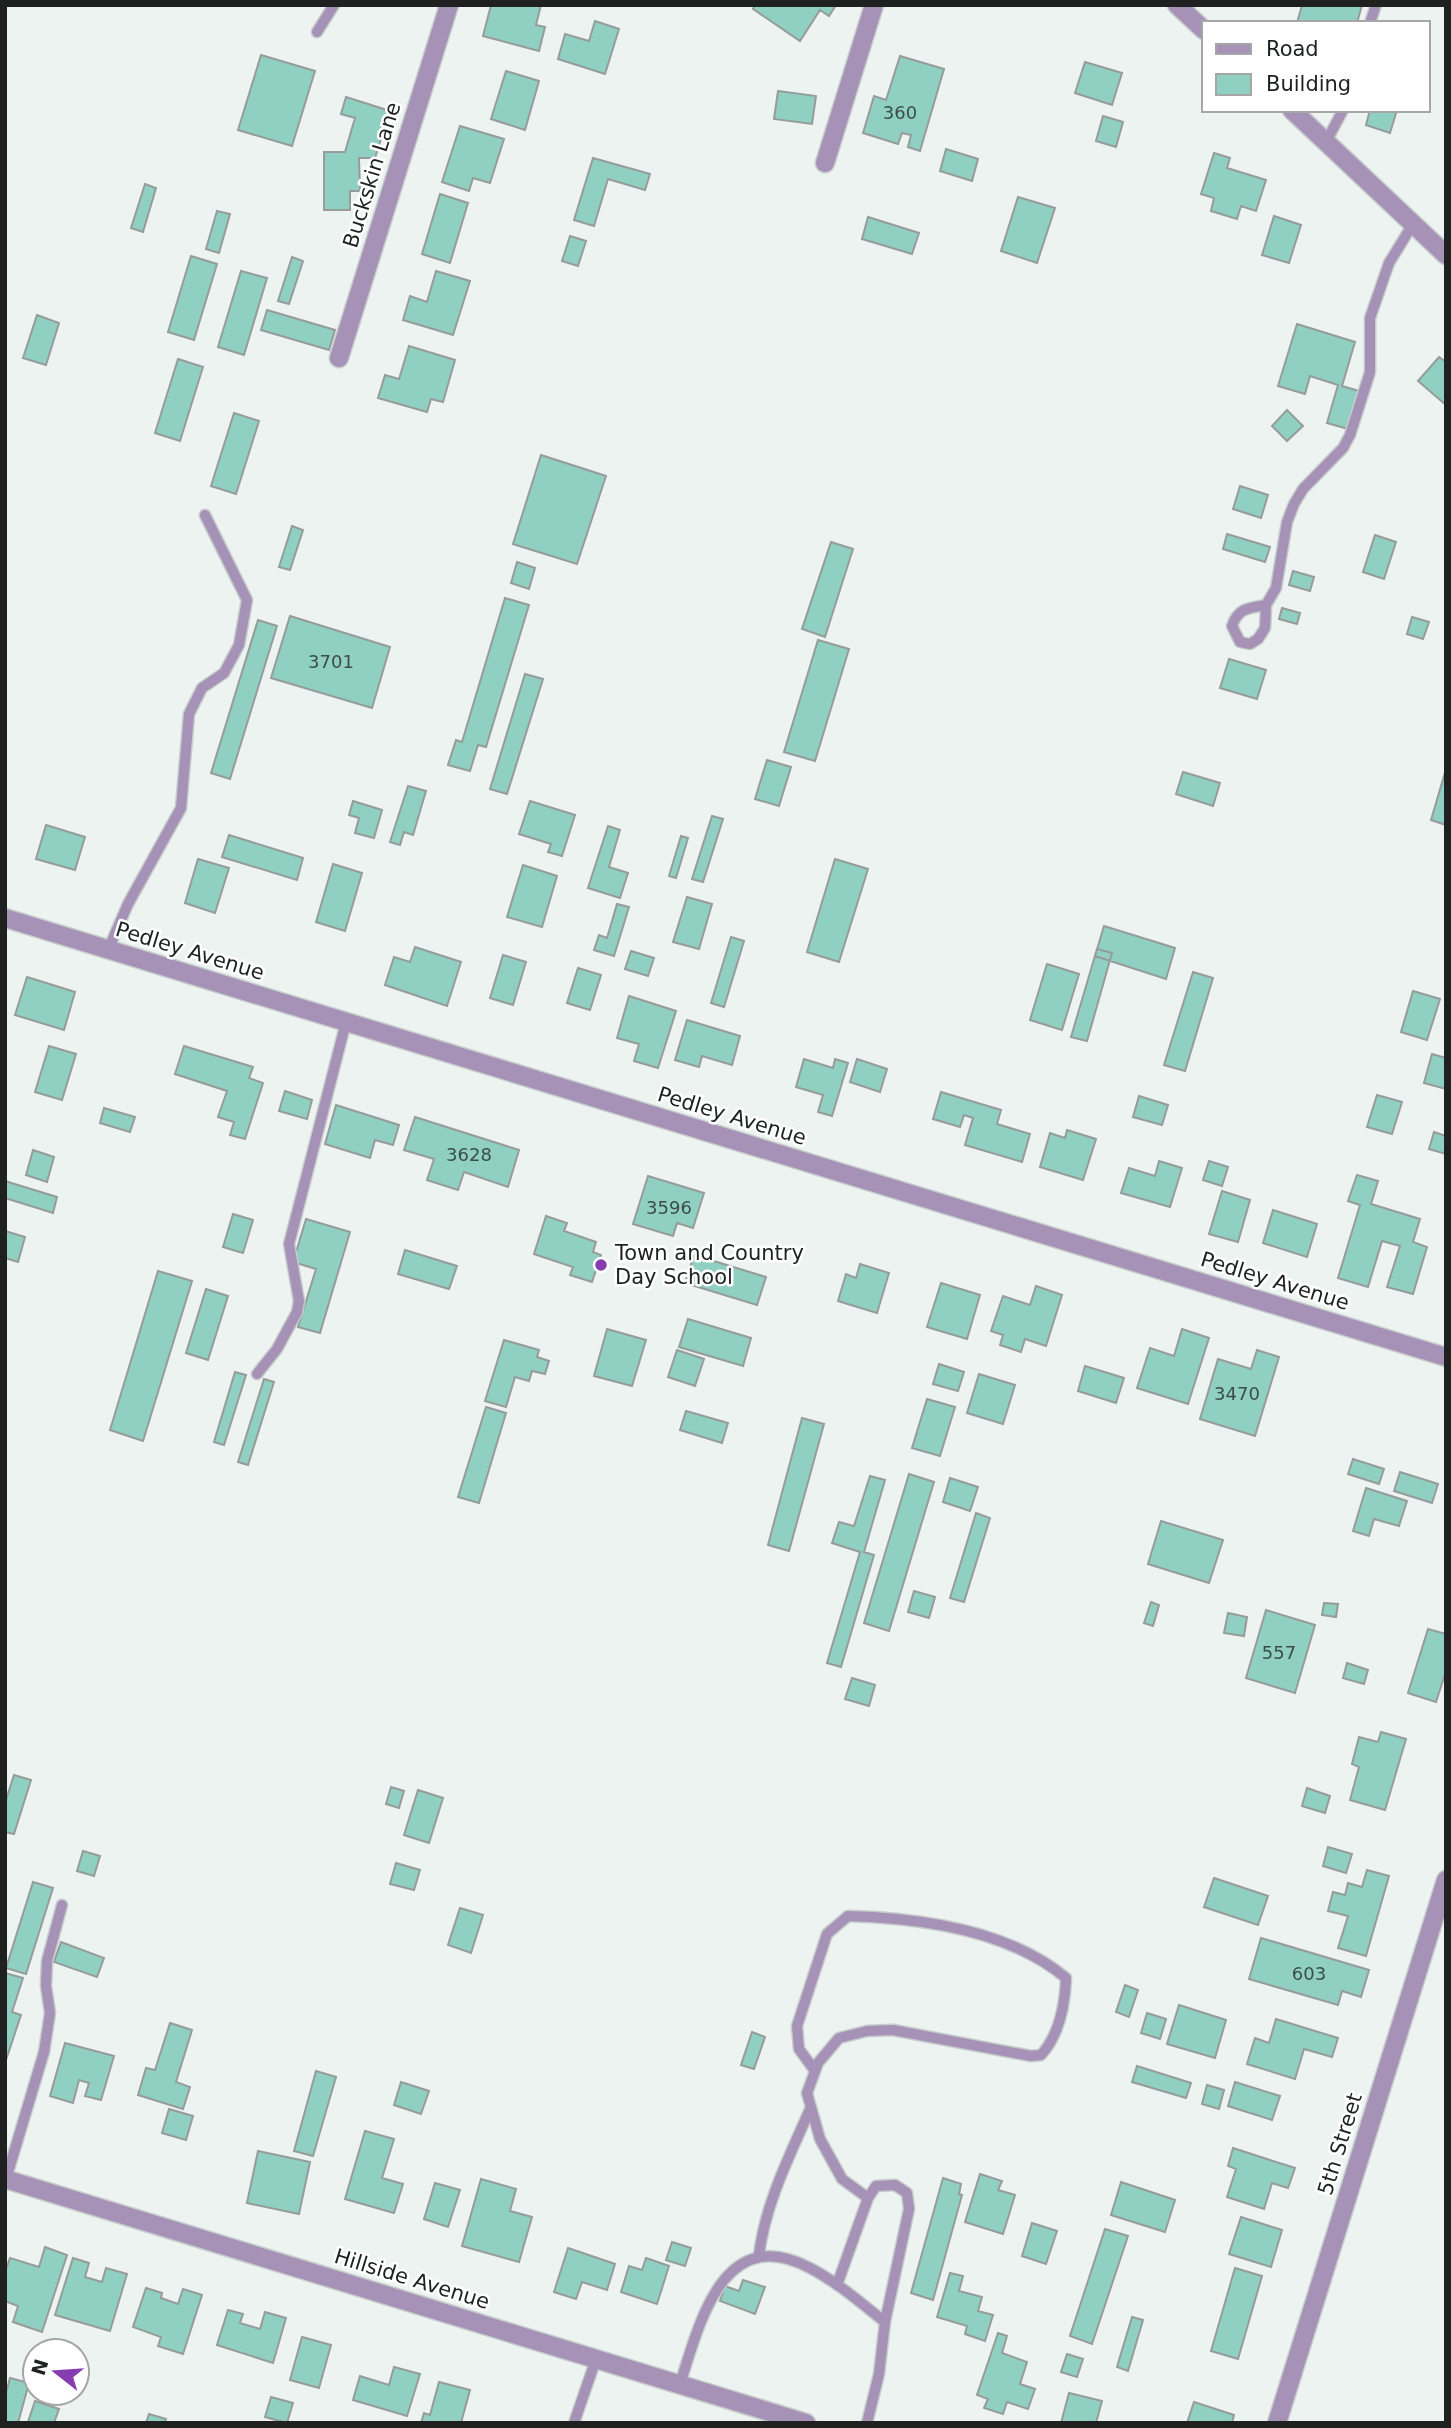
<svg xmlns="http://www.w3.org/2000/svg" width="1451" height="2428" font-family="'DejaVu Sans',sans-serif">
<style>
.building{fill:#90d0c3;stroke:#959c9a;stroke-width:2}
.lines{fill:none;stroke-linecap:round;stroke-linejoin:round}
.lane-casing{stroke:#c7cdcc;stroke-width:13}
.street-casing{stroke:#c7cdcc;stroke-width:21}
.lane{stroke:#a692b6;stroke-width:10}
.street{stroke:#a692b6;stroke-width:18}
.poi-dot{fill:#853db0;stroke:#fff;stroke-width:2.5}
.labels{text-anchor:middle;stroke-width:5;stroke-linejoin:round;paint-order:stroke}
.number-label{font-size:18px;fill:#3b4d4a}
.street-label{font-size:21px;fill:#1f2121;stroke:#fff}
.poi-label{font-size:21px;fill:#1f2121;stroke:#fff;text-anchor:start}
</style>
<rect width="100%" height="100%" fill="#ecf3f1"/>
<path class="building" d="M491 5H541L536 25 545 27 539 51 483 36Z
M755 5H836L829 16 820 10 800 41 753 9Z
M1302 5H1362L1357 23H1297Z
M595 21 619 29 605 74 558 59 565 34 589 41Z
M261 55 315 71 292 146 238 130Z
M900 56 944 69 920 151 908 147 911 135 902 133 898 144 863 133 874 96 886 100Z
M1085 62 1122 73 1112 105 1075 93Z
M506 71 539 81 525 130 491 119Z
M778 91 816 96 812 124 774 119Z
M346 97 390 111 375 158H359L360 191H350V210H324V152H345L355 118 341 114Z
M1370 110H1397L1390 133 1366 125Z
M1103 116 1123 122 1116 147 1096 141Z
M460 126 504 139 490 183 473 178 469 191 442 182Z
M946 149 978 159 972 181 940 171Z
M1214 153 1230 158 1227 168 1266 180 1256 211 1241 206 1237 219 1211 211 1214 198 1201 194Z
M593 158 650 174 645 190 608 179 594 226 574 220Z
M145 184 156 188 143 232 131 228Z
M440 194 468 203 450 263 422 254Z
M1018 197 1055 208 1037 263 1001 251Z
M217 211 230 214 219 253 206 249Z
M1274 216 1301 225 1289 263 1262 255Z
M868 217 919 233 912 254 862 239Z
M570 236 586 241 578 266 562 261Z
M191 256 217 264 194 340 168 332Z
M292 257 303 261 289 304 278 301Z
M241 271 267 278 244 355 218 347Z
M436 271 470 281 453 335 403 320 410 296 427 302Z
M267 310 335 330 329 350 261 330Z
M37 315 59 323 46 365 23 358Z
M1297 324 1355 342 1342 386 1359 391 1348 429 1327 423 1338 385 1310 376 1305 394 1278 386Z
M409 346 455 360 443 402 431 399 427 412 378 398 385 375 399 379Z
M1439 357 1446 362V405L1418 381Z
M178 359 203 367 180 441 155 433Z
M1287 410 1303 426 1287 441 1272 426Z
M234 413 259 421 236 494 211 486Z
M541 455 606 476 577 564 513 544Z
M1240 486 1268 495 1261 518 1233 509Z
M292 526 303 530 290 570 279 567Z
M1227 534 1270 547 1265 562 1223 549Z
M1375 535 1396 542 1384 579 1363 572Z
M831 542 853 549 825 637 802 629Z
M517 562 535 568 529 589 511 583Z
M1293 571 1314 577 1310 591 1289 585Z
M505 598 529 605 486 747 478 745 470 771 448 765 456 740 462 742Z
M1282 608 1300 613 1297 624 1279 619Z
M290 616 390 647 372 708 271 678Z
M1412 617 1429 622 1423 639 1407 634Z
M258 620 277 626 230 779 211 773Z
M818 640 849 649 815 761 784 752Z
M1229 659 1266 670 1257 699 1220 688Z
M525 674 543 679 507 794 490 789Z
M767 760 791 767 779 806 755 799Z
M1446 769V825L1431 820Z
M1183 772 1220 783 1213 806 1176 794Z
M408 786 426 791 413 835 404 832 400 845 390 842Z
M353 801 382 810 374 838 355 833 359 818 349 815Z
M530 801 575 815 562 856 548 852 551 844 519 834Z
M712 816 723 819 703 882 692 879Z
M46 825 85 837 75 870 36 859Z
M608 826 620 830 609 867 628 873 620 898 588 888Z
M229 835 303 858 297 880 222 857Z
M681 836 688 838 676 878 669 876Z
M198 859 229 868 215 913 185 903Z
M835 859 868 869 839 962 807 952Z
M333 864 362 873 345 931 316 922Z
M523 865 557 876 542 927 507 917Z
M687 897 712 904 699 949 673 942Z
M617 904 629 907 614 956 594 950 599 935 607 938Z
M1104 926 1175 948 1166 979 1095 956Z
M731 937 744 941 724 1007 711 1003Z
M415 947 461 962 447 1006 385 985 394 957 410 962Z
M1097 949 1112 953 1087 1041 1071 1037Z
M631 951 654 958 648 976 625 969Z
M503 955 526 962 513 1005 490 998Z
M1047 964 1079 974 1062 1030 1030 1020Z
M578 968 601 975 590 1010 567 1003Z
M1193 972 1213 978 1185 1071 1164 1065Z
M27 977 75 992 64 1030 15 1015Z
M1413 991 1440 999 1427 1040 1401 1032Z
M629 996 676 1011 658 1068 634 1061 639 1044 617 1038Z
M687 1020 740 1036 732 1065 702 1056 699 1067 675 1060Z
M49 1046 76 1054 62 1100 35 1092Z
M184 1046 253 1067 249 1078 263 1083 245 1139 230 1135 234 1122 218 1117 227 1091 175 1074Z
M1432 1054 1446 1058V1089L1424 1083Z
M804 1059 833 1068 835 1059 848 1063 832 1116 818 1112 823 1095 796 1087Z
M857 1059 887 1069 880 1092 850 1082Z
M285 1091 312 1100 307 1119 279 1111Z
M941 1092 1001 1110 997 1124 1030 1134 1022 1162 965 1145 973 1118 964 1115 960 1127 933 1119Z
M1377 1095 1402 1102 1392 1134 1367 1127Z
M1139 1096 1168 1105 1162 1125 1133 1117Z
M336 1105 399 1125 393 1145 375 1140 370 1158 325 1144Z
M104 1108 135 1117 130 1132 100 1123Z
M415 1117 519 1150 508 1187 464 1172 458 1190 427 1180 434 1159 404 1150Z
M1067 1130 1096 1139 1083 1180 1040 1167 1050 1133 1065 1138Z
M1434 1132 1446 1136V1154L1429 1149Z
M33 1150 54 1157 47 1182 26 1175Z
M1159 1161 1182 1168 1170 1207 1121 1193 1129 1168 1155 1176Z
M1209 1161 1228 1167 1222 1186 1203 1180Z
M1357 1175 1378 1181 1371 1204 1420 1219 1413 1242 1427 1247 1413 1294 1387 1287 1400 1246 1382 1241 1368 1287 1338 1278 1360 1205 1348 1201Z
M648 1176 704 1193 693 1228 677 1223 673 1236 633 1224Z
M5 1181 57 1197 53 1213 5 1198Z
M1222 1191 1250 1200 1238 1242 1209 1234Z
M1273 1210 1317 1224 1307 1257 1263 1243Z
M233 1214 253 1220 243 1253 223 1247Z
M546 1216 567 1223 564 1231 596 1242 593 1252 601 1255 592 1282 570 1275 573 1267 534 1254Z
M306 1219 350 1232 320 1333 298 1327 316 1269 293 1262Z
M5 1231 25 1237 18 1262 5 1258Z
M405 1250 457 1266 449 1289 398 1274Z
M694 1255 766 1277 757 1305 685 1283Z
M860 1264 889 1273 877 1313 838 1301 846 1274 856 1278Z
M158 1271 192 1281 143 1441 110 1430Z
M941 1283 980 1295 967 1339 927 1327Z
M1036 1286 1062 1295 1046 1346 1025 1339 1021 1352 1000 1345 1003 1335 991 1331 1003 1296 1030 1305Z
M206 1289 228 1296 208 1360 186 1353Z
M688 1319 751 1338 743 1366 679 1347Z
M607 1329 646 1340 632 1386 594 1376Z
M1182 1329 1209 1338 1188 1404 1137 1388 1150 1348 1174 1356Z
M504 1340 539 1350 537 1357 549 1361 545 1374 532 1371 529 1381 515 1377 506 1407 485 1401Z
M677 1350 704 1359 695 1386 668 1377Z
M1257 1350 1279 1357 1255 1436 1200 1419 1218 1359 1251 1369Z
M939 1364 964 1372 958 1391 933 1384Z
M1085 1366 1124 1378 1116 1403 1078 1391Z
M235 1372 246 1375 224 1445 214 1442Z
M979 1374 1015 1385 1003 1424 967 1413Z
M264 1379 274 1382 248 1465 238 1462Z
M927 1399 955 1407 940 1456 912 1448Z
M486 1407 506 1413 479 1503 458 1497Z
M686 1411 728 1423 722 1443 680 1430Z
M802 1418 824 1424 789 1551 768 1545Z
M1353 1459 1384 1469 1379 1484 1348 1474Z
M1400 1472 1438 1484 1432 1503 1394 1491Z
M909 1474 934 1482 889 1631 864 1623Z
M870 1476 885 1480 864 1552 874 1555 841 1667 827 1663 860 1552 832 1543 839 1522 854 1526Z
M950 1478 978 1487 970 1511 943 1502Z
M1366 1488 1407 1501 1399 1526 1374 1519 1369 1536 1353 1531Z
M976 1513 990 1518 964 1602 950 1598Z
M1161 1521 1223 1540 1209 1583 1148 1564Z
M914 1591 935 1597 929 1618 908 1612Z
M1151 1602 1159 1605 1153 1626 1144 1623Z
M1324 1603 1338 1604 1336 1617 1322 1615Z
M1266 1610 1315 1625 1295 1693 1246 1678Z
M1228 1613 1247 1617 1244 1636 1224 1633Z
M1428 1629 1446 1634V1671L1436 1702 1408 1693Z
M1347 1663 1368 1670 1364 1684 1343 1678Z
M852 1678 875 1685 869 1706 845 1699Z
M1381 1732 1406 1739 1385 1810 1350 1800 1359 1767 1352 1764 1359 1737 1378 1742Z
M14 1775 31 1780 14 1834 5 1832V1803Z
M391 1787 404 1791 399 1808 386 1804Z
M1307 1788 1330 1796 1325 1813 1302 1806Z
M418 1790 443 1798 429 1843 404 1835Z
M1328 1847 1352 1854 1346 1873 1323 1866Z
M83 1851 100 1856 94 1876 77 1871Z
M396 1863 420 1870 414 1890 390 1884Z
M1367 1870 1389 1876 1366 1956 1338 1948 1348 1916 1328 1911 1333 1892 1345 1895 1348 1883 1362 1887Z
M1214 1878 1268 1896 1258 1925 1204 1907Z
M33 1882 53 1888 26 1974 6 1968Z
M460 1908 483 1915 471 1953 448 1945Z
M1261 1938 1369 1970 1361 1997 1342 1991 1338 2005 1249 1979Z
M61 1942 104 1958 97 1977 54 1962Z
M5 1973 23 1978 12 2012 21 2015 5 2063Z
M1125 1985 1138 1990 1129 2017 1116 2012Z
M1179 2005 1226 2020 1215 2058 1167 2044Z
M1147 2013 1166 2019 1160 2039 1141 2033Z
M1276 2019 1338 2038 1332 2057 1304 2049 1295 2079 1247 2064 1255 2038 1269 2043Z
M170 2023 192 2030 176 2082 190 2087 183 2109 138 2095 146 2068 155 2070Z
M752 2032 765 2037 754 2069 741 2065Z
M65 2043 114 2056 101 2100 85 2096 89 2083 79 2080 73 2103 50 2096Z
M1137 2066 1191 2083 1186 2098 1132 2082Z
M316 2071 336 2077 313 2156 294 2151Z
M401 2082 429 2091 421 2114 394 2105Z
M1235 2082 1280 2096 1272 2120 1228 2106Z
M1207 2085 1224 2090 1219 2109 1202 2104Z
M169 2109 193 2116 186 2140 162 2133Z
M365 2131 394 2139 382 2178 403 2184 394 2213 345 2199Z
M1233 2148 1295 2168 1288 2188 1272 2183 1264 2209 1227 2197 1236 2169 1228 2166Z
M258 2151 310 2162 299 2214 247 2203Z
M980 2174 1002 2181 998 2190 1015 2195 1003 2234 965 2222Z
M943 2178 961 2184 959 2194 962 2195 933 2300 911 2293Z
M481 2179 516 2189 510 2211 532 2217 519 2262 462 2246Z
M1121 2182 1175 2200 1165 2232 1111 2215Z
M435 2183 460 2190 448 2227 424 2219Z
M1241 2217 1282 2230 1271 2267 1229 2254Z
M1032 2223 1057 2231 1046 2264 1022 2256Z
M1105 2229 1128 2236 1092 2344 1070 2336Z
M672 2242 691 2248 685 2266 666 2260Z
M45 2247 67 2255 42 2332 13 2322 18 2306 5 2301V2272L10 2258 39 2267Z
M568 2248 615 2264 607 2290 582 2282 576 2299 554 2292Z
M73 2258 89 2263 85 2277 102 2282 106 2268 127 2274 110 2331 55 2315Z
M646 2258 669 2266 657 2304 621 2292 629 2266 642 2270Z
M1235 2268 1262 2276 1238 2359 1211 2351Z
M950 2273 963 2276 959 2291 982 2297 978 2311 993 2315 985 2341 965 2334 967 2326 937 2317Z
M743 2280 765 2287 755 2314 720 2301 725 2286 739 2291Z
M146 2288 162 2293 161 2298 178 2304 183 2289 202 2295 183 2354 158 2346 161 2337 133 2327Z
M228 2310 243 2314 240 2323 260 2329 265 2312 286 2318 273 2363 217 2345Z
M1132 2317 1143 2320 1128 2371 1117 2367Z
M998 2333 1007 2336 1002 2353 1027 2362 1020 2384 1035 2389 1028 2409 1007 2402 1003 2414 984 2408 988 2399 977 2395Z
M302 2337 331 2345 319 2388 290 2380Z
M1067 2354 1083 2359 1077 2377 1061 2372Z
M394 2367 420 2374 407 2416 353 2400 360 2376 389 2385Z
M10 2378 29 2383 18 2423H5V2396Z
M439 2382 470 2390 461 2423H421L424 2413 430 2415Z
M1069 2393 1102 2401 1096 2423H1061Z
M271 2397 293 2403 287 2423 265 2417Z
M35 2401 59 2409 54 2423 28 2422Z
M1194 2402 1234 2415 1232 2423H1187Z
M149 2414 166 2419 165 2423H146Z"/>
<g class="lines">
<defs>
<path id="lane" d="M1370 23 1376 5
M317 32 334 5
M1326 142 1343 110
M1266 605C1249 608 1238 608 1232 626L1240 642 1250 644 1258 639 1265 628 1266 605 1276 588 1287 522 1294 504 1303 489 1343 448 1350 435 1370 372V318L1389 263 1413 224
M108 950 128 904 181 808 189 714 202 688 224 673 239 645 247 600 205 515
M257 1374 277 1349 297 1312 299 1301 289 1244 346 1022
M815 2071 799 2049 797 2026 827 1934 848 1916C921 1918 1009 1930 1066 1978 1065 2005 1060 2034 1041 2055L1031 2056 893 2030 867 2031 839 2038 818 2063 807 2093 820 2139 842 2179 868 2198
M6 2179 44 2052 50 2013 46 1986 47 1961 62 1905
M759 2255C765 2204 790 2155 811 2107
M837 2285 868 2198 876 2186 895 2185 907 2193 909 2209 885 2322
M680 2384C700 2322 723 2222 810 2268 837 2282 861 2303 885 2322L879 2374 867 2423
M574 2423 596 2359"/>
<path id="street" d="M1177 5 1204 30
M1292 110 1446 255
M825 163 874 5
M339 358 449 5
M5 918 1446 1357
M5 2179 806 2423
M1277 2423 1446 1880"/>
</defs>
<use href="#lane" class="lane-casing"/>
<use href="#street" class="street-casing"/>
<use href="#lane" class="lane"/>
<use href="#street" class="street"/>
</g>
<circle class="poi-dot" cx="601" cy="1265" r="7"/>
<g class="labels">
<g class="number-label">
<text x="900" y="119">360</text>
<text x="331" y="668">3701</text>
<text x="469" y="1161">3628</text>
<text x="669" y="1214">3596</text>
<text x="1237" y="1400">3470</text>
<text x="1279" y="1659">557</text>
<text x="1309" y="1980">603</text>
</g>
<g class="street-label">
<text transform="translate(372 175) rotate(-73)" y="7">Buckskin Lane</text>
<text transform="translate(190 951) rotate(17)" y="7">Pedley Avenue</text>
<text transform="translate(732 1116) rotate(17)" y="7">Pedley Avenue</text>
<text transform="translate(1275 1281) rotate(17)" y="7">Pedley Avenue</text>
<text transform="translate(1340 2144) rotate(-73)" y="7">5th Street</text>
<text transform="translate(412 2279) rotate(17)" y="7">Hillside Avenue</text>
</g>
<g class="poi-label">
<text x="615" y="1260">Town and Country<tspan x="615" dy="24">Day School</tspan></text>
</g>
</g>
<rect width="1451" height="2428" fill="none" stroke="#1f2121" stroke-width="14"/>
<rect x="1202" y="21" width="228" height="91" fill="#ffffff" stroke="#a5a6a6" stroke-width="2"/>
<rect x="1216" y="44" width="35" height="10" fill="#a692b6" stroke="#a5a6a6" stroke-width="2"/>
<text x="1266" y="56" font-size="21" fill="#1f2121">Road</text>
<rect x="1216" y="74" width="35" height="21" fill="#90d0c3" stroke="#a5a6a6" stroke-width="2"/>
<text x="1266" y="91" font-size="21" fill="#1f2121">Building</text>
<g transform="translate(56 2372) rotate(287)"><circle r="33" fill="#ffffff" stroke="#a5a6a6" stroke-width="2"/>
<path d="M0-5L12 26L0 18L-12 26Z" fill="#853db0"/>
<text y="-10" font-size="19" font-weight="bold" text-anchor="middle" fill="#1f2121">N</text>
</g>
</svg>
